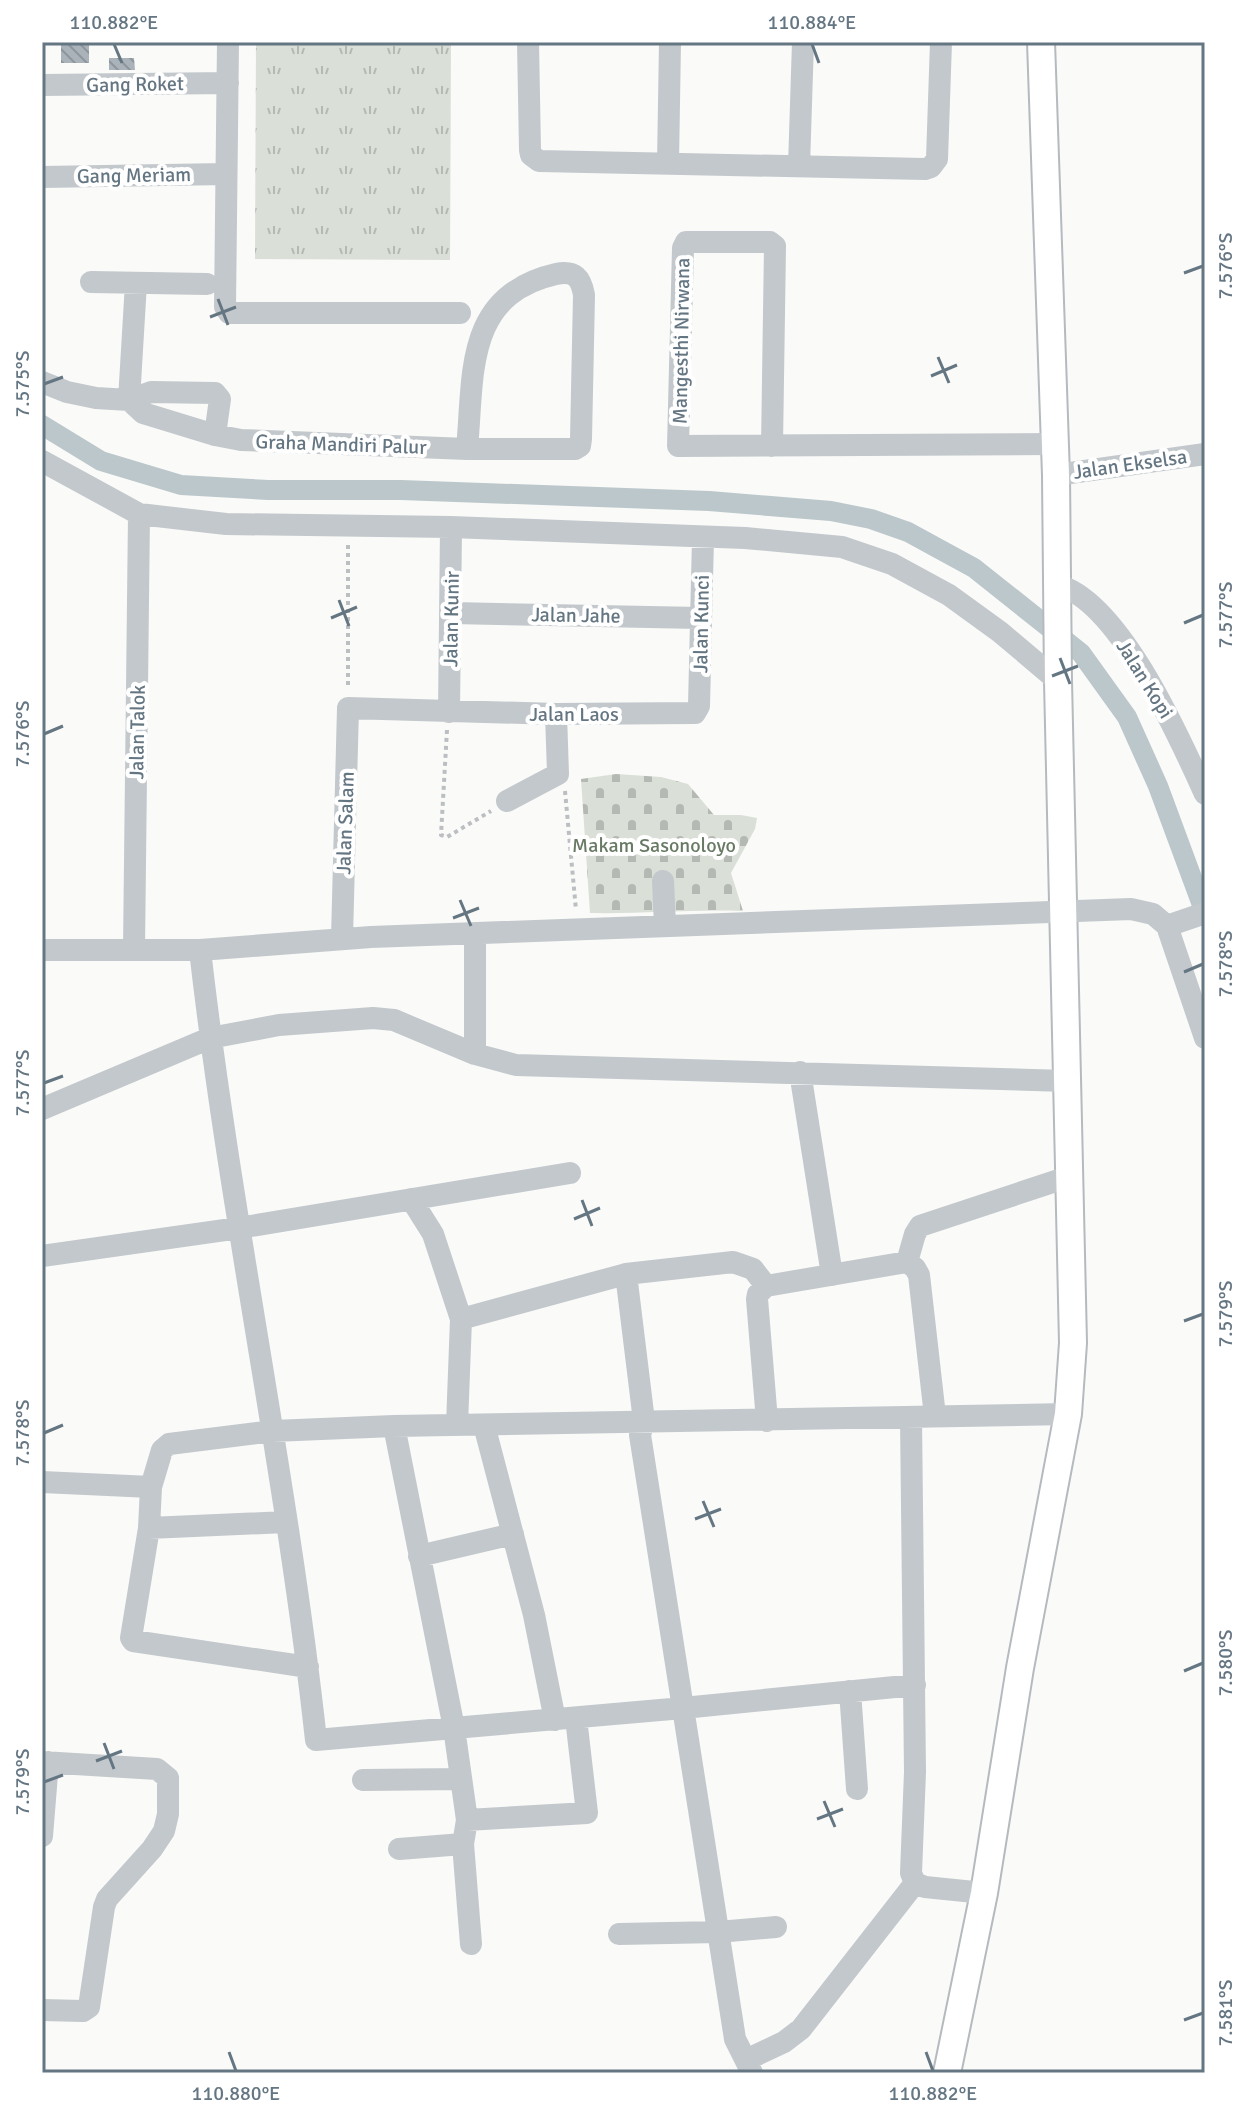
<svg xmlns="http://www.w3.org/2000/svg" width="1247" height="2115" font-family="Signika,sans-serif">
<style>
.grass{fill:url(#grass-tufts)}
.cemetery{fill:url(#cemetery-stones)}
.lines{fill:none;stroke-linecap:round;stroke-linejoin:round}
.canal{stroke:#bbc7cb;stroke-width:20}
.building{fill:url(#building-back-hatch)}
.major-casing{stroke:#b5babe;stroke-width:30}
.path{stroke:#bbbfc2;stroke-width:4;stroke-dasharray:4 4;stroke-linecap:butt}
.minor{stroke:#c3c8cc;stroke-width:22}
.major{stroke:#fff;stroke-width:26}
.ticks{fill:none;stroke:#657683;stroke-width:3}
.labels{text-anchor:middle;stroke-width:8;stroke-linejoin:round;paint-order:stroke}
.street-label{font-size:20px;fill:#657683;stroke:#fff}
.park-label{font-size:20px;fill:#687a64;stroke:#fff}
.neatline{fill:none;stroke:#657683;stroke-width:3}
.ticks-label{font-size:20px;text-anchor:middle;fill:#657683}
</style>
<defs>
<pattern id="grass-tufts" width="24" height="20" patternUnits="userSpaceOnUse" patternTransform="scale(2)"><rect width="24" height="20" fill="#dadfd7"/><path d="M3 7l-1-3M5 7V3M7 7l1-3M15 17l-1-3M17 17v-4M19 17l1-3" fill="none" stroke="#b4b9b4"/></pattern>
<pattern id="cemetery-stones" width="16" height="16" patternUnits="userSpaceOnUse" patternTransform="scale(2)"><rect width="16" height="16" fill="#dadfd7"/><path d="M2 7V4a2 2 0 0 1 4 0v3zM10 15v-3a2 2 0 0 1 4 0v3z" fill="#b4b9b4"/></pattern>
<pattern id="building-back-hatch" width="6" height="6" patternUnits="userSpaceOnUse" patternTransform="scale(2)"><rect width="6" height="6" fill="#aab3b9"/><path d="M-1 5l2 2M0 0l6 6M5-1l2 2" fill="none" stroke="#8e969c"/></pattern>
</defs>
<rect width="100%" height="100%" fill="#fafaf8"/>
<path class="grass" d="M256 42H451L450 260 255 259Z"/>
<path class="cemetery" d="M616 774 661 777 688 784 714 815H741L757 818 755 829 731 873 743 911C692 909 642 914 590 913L581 779Z"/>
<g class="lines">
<path class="canal" d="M42 425 101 461 181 485 268 490H401L709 501 831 511 871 519 908 532 974 568 1081 653 1127 717 1158 786 1205 913"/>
</g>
<path class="building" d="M61 45H89V63H61Z
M109 58H134L135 70H109Z"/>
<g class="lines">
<defs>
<path id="major" d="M947 2073 984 1893 1020 1668 1068 1414 1073 1343 1058 681 1056 475 1041 42"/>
</defs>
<use href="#major" class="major-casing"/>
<path class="path" d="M348 545V688
M447 730 441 835 447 837 491 811
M565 791 576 910"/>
<path class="minor" d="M228 42 225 307 229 313H460
M528 42 530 150 531 155 539 161 925 169 931 167 937 159 941 42
M42 85 228 83
M668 163 670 42
M799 166 803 42
M42 177 226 174
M91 282 207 284
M136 283 129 400 151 392 215 393 220 399 215 435
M42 382 67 392 96 398 129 400 143 413 215 435 241 440 467 449H575L580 446 581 439 584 295C581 278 575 270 556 274 464 295 474 374 467 449
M772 446 775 246 770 242H686L683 248 678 446 1055 444
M42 461 139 514 226 524 451 527 745 538 842 547 892 564 949 595 1000 632 1058 681
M1056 475 1205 454
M1058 585C1120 602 1180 739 1205 794
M452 613 700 618
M449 712 451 527
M507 801 558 774 556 714
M663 881 665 926
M1167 926 1205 1038
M475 934V1054
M342 938 348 708 556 714 695 713 699 706 703 538
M134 949 139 514
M42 950H200L371 937 1131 909 1153 914 1167 926 1205 913
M200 950C230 1214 287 1475 316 1740L683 1708 640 1435 644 1421 626 1274
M800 1072 832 1275
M42 1109 210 1038 279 1025 373 1018 394 1020 475 1054 516 1065 1066 1081
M411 1199 433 1234 461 1319 457 1425
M42 1256 239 1228 570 1173
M907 1262 915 1234 920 1226 1071 1176
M461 1319 626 1274 733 1262 753 1269 766 1286
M911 1418 915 1772 911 1873 915 1883 925 1887 984 1893
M767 1421 757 1299 758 1294 766 1286 907 1262 915 1268 919 1275 935 1416
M484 1425 534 1615 555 1720
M394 1426 454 1728 467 1820 463 1844 471 1944
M42 1482 151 1487 162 1450 169 1444 273 1431 394 1426 1068 1414
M151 1487 149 1528 131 1638 133 1641 308 1667
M149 1528 286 1522
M419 1556 513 1534
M850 1691 857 1789
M42 1762 157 1769 168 1778V1814L164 1831 152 1849 107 1899 104 1907 89 2007 83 2011 42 2010
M363 1780 461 1779
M467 1820 587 1813 576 1718
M42 1836 48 1762
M399 1849 463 1844
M619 1934 718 1932 776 1927
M746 2060 784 2042 801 2029 915 1883
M752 2073 735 2039 683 1708 915 1685"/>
<use href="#major" class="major"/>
</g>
<path class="ticks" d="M114 44 122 63M812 44 819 63M1184 273 1203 266M218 299 228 325M210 317 236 307M938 357 949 383M931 376 957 365M44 384 63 377M339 600 349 626M331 618 357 607M1184 623 1203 615M1060 658 1070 684M1052 676 1078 666M44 734 63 726M460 900 471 926M453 918 479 908M1184 972 1203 964M44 1083 63 1076M582 1200 592 1226M574 1219 600 1208M1184 1321 1203 1314M44 1433 63 1425M703 1501 714 1527M695 1519 721 1509M1184 1671 1203 1663M104 1743 114 1769M96 1761 122 1751M44 1782 63 1775M824 1801 835 1827M817 1819 843 1809M1184 2020 1203 2013M229 2052 236 2071M926 2052 933 2071"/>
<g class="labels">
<g class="street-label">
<text transform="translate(135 84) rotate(-1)" y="7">Gang Roket</text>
<text transform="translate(134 175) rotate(-1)" y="7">Gang Meriam</text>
<text transform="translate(681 341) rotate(-89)" y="7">Mangesthi Nirwana</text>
<text transform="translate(341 444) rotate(2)" y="7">Graha Mandiri Palur</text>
<text transform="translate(1130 464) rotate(-8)" y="7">Jalan Ekselsa</text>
<text transform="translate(576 615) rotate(1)" y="7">Jalan Jahe</text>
<text transform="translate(451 619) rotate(-89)" y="7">Jalan Kunir</text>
<text transform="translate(701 624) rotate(-89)" y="7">Jalan Kunci</text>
<text transform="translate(1145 679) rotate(58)" y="7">Jalan Kopi</text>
<text x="574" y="721">Jalan Laos</text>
<text transform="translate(137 732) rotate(-89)" y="7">Jalan Talok</text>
<text transform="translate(345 823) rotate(-88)" y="7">Jalan Salam</text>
</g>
<g class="park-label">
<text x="654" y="852">Makam Sasonoloyo</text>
</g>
</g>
<rect width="1247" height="2115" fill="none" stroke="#ffffff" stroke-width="88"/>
<rect x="44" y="44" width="1159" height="2027" class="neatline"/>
<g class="ticks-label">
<text x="114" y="29">110.882°E</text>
<text x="812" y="29">110.884°E</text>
<text transform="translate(1225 266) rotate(-90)" y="7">7.576°S</text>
<text transform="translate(22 384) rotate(-90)" y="7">7.575°S</text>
<text transform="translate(1225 615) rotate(-90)" y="7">7.577°S</text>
<text transform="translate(22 734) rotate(-90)" y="7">7.576°S</text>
<text transform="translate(1225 964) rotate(-90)" y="7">7.578°S</text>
<text transform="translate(22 1083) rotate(-90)" y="7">7.577°S</text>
<text transform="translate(1225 1314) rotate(-90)" y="7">7.579°S</text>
<text transform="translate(22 1433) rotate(-90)" y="7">7.578°S</text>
<text transform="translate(1225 1663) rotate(-90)" y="7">7.580°S</text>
<text transform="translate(22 1782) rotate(-90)" y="7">7.579°S</text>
<text transform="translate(1225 2013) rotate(-90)" y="7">7.581°S</text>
<text x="236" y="2100">110.880°E</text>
<text x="933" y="2100">110.882°E</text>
</g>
</svg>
